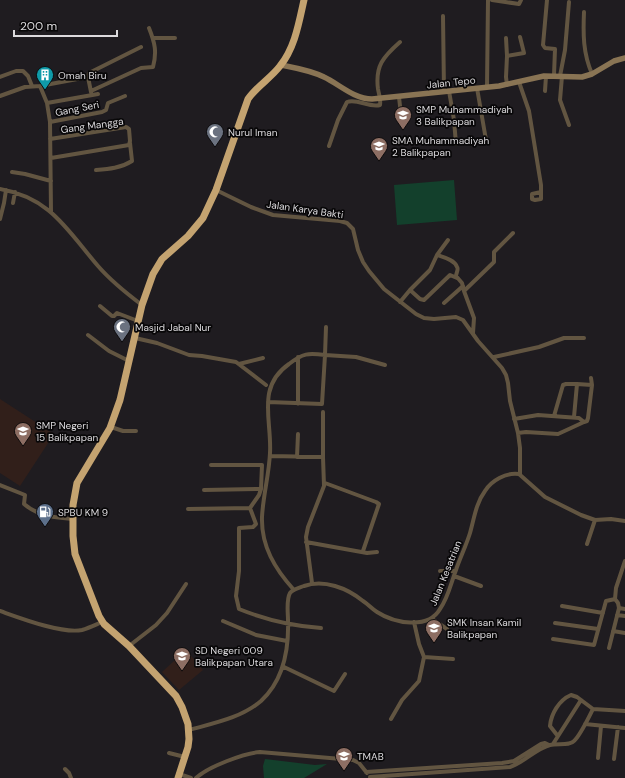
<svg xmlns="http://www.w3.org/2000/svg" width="625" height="778" font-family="'DM Sans',sans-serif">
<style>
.education{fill:#311f1a}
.green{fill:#13402c}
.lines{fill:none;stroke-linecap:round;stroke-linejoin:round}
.street{stroke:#625541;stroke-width:4}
.secondary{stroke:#897454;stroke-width:5.5}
.highway{stroke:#c4a370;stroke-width:7}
.labels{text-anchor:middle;stroke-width:3.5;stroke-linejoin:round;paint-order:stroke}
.poi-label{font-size:10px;fill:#dcdadd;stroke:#080708;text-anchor:start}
.street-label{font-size:10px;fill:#dcdadd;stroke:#080708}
</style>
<rect width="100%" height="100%" fill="#1f1c20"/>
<path class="education" d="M0 399 54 434 20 486 0 473Z
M186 650 203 670 179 690 162 672Z"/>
<path class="green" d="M454 180 457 220 397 225 394 185Z
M265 759 315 765 327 764 304 778H264L263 766Z"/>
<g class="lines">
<path class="street" d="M492 0 519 4 521 0
M547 0 543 45 545 48 555 49 554 75
M584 12C583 34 583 53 592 74
M443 16 444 92
M153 38H175
M506 38 507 56 506 77 507 85
M507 56 524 53 520 37
M560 76 565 50 569 2
M562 76 560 100 569 125
M0 77 16 71H23L28 76 32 86
M88 77 89 73 141 47
M88 77 91 92
M519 82 529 111 541 185V199L535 200 532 199V194L541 192
M40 86 47 103 50 122 51 212
M487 87 488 0
M477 88 486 140
M91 91 141 68 153 67C157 52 155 43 149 28
M449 91 454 120 456 144
M545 91 546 76
M0 96 25 87 40 86 88 77
M399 97 401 115
M47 103 98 94
M50 122 102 112 106 110 108 103 125 96
M50 139 126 127 129 129 130 141 129 145 51 158
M329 146 338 120 347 102C357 98 369 108 380 105 381 99 379 95 378 89 375 66 383 57 400 42
M96 170C109 169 121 168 132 161L130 143
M12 172 25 174 51 181
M0 189C51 198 67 230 98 266 111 281 126 293 142 305
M216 190 251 207 273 215 340 221 347 223 353 229 358 250 363 262 369 271 384 289 416 314 424 318 434 319 456 317 463 320 478 341 502 368 506 375 508 383 510 401 518 433 520 448V474
M13 203 15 192
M0 219 4 203 6 190
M448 240 437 255C443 257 455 260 457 267 459 269 456 273 456 276L462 283 464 291
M410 290 430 270 437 255
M400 302 410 290 420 299 424 300 450 275 457 278
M444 303 463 286
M100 306 112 316H114L117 313 138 321
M326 327 325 355 356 357 385 365
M473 333 474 318 464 291 494 262V252L513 233
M88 335 109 351 129 361
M135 338 157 343 189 355 202 356 236 362 266 385
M298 357V404
M494 357 539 347 564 338H584
M239 364 263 358
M268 402 322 404 325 355C308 353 303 353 289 364 256 387 272 420 270 453 269 475 263 496 262 517 261 546 275 569 294 590
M554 416 563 385 566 384H577
M574 417 577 384 592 385
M514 419 538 415 579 418 584 422 558 434 526 432 518 433
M584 422 587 421 588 418 592 385 591 378
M111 427 123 431H136
M270 456 323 457
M297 457 298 434
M211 465H262L261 489
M325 483 376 502 379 504 363 551
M0 485 25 495 24 504C38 516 56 518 73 519
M204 490 261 489 259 495 250 508 256 524 253 527 239 528V571L236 596 239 609C266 620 292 626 321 628
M188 509 250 508
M306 542 367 553 377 552
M587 544 595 520
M440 571H455
M454 576 481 586
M312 583 306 537 308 527 324 486 323 457V412
M562 606 603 613
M619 608 625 609
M0 611C20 618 62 634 82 630 89 628 95 625 102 622
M617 615 625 616
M432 619 447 629
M223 621 256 635 287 641
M414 622 419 644 424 657 453 659
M555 623 598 629
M613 631 625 633
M553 639 594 645 606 601 615 599 616 588 625 561
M129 646 156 625 167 613 186 584
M609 648 619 608 618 603 615 599
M284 667 334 691 345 674
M391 719 402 700 419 681 424 657
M585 724 625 728
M189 730C214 723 241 718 261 701 284 680 289 649 288 620 288 613 286 600 290 593 293 589 299 588 304 586 324 579 347 588 363 601 368 604 372 609 377 612 394 623 428 630 440 609 448 598 451 583 456 570 460 558 466 546 470 533 474 519 476 503 485 491 491 481 506 472 519 474L545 497 581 515 595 520 611 519 625 521
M557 735 550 726C551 714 559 700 571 695L577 697 593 709 625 711
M553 744 581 700
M169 753 185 757
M598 758 601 726
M614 759 618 727
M65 769 69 773 71 778
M366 772 502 763 514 761 541 744 545 743 549 745
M179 774 191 778
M370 777 510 767C525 762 535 749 550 745 557 743 570 746 574 741 580 736 589 717 593 709
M196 778C208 767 244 753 260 752L353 760 359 763 367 773"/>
<path class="secondary" d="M281 65C296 68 310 70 324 77 339 84 354 99 372 99L499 86 544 76 582 77 592 74 614 61 625 58"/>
<path class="highway" d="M178 778 188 747 189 739 188 724 182 707 176 696 129 646 104 624 99 616 75 554 73 536V505L77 483 110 428 120 400 142 305 153 274 162 259 188 236 203 218 216 190 248 99C257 86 271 78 280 66 295 48 299 22 304 0"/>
</g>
<defs>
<symbol id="building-pin" viewBox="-11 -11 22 30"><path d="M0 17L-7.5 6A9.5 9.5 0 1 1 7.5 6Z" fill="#0f9aa8" stroke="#080708"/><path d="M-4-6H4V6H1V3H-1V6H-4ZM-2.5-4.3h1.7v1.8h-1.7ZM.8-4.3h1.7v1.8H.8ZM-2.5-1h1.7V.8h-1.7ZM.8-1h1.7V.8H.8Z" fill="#fff"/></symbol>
<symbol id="school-pin" viewBox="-11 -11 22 30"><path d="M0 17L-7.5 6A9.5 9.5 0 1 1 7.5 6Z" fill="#8d6e63" stroke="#080708"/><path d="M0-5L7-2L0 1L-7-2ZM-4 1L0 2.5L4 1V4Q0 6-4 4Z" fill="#fff"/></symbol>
<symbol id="mosque-pin" viewBox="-11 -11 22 30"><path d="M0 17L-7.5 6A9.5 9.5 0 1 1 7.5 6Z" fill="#6b7280" stroke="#080708"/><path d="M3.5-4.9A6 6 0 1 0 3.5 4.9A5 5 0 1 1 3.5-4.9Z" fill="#fff"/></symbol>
<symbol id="fuel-pin" viewBox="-11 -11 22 30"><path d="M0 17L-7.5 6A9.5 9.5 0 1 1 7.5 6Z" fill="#5c6f8a" stroke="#080708"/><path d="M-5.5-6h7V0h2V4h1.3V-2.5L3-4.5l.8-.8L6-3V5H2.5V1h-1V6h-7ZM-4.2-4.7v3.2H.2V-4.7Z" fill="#fff"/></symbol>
<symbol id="university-pin" viewBox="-11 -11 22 30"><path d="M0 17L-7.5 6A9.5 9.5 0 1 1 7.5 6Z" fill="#8d6e63" stroke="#080708"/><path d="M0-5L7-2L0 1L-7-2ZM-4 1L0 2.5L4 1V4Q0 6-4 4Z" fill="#fff"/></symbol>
</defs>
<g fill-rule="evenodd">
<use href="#building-pin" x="35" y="65" width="20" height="27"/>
<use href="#school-pin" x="393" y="105" width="20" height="27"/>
<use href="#mosque-pin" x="205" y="122" width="20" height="27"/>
<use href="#school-pin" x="369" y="136" width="20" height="27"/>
<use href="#mosque-pin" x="112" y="317" width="20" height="27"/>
<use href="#school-pin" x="13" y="421" width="20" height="27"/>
<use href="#fuel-pin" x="35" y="502" width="20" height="27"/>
<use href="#school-pin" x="424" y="618" width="20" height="27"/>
<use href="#school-pin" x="172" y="646" width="20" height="27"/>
<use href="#university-pin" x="334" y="746" width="20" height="27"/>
</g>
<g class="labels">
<g class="poi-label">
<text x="58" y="79">Omah Biru</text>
<text x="416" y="113">SMP Muhammadiyah<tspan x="416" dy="12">3 Balikpapan</tspan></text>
<text x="228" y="136">Nurul Iman</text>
<text x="392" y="144">SMA Muhammadiyah<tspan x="392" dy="12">2 Balikpapan</tspan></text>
<text x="135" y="331">Masjid Jabal Nur</text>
<text x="36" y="429">SMP Negeri<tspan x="36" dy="12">15 Balikpapan</tspan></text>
<text x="58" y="516">SPBU KM 9</text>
<text x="447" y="626">SMK Insan Kamil<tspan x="447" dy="12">Balikpapan</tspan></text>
<text x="195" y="654">SD Negeri 009<tspan x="195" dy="12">Balikpapan Utara</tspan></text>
<text x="357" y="760">TMAB</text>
</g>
<g class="street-label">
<text transform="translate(451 82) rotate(-6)" y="4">Jalan Tepo</text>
<text transform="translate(77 108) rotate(-11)" y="4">Gang Seri</text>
<text transform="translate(92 125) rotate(-8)" y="4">Gang Mangga</text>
<text transform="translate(305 209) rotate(8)" y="4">Jalan Karya Bakti</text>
<text transform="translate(445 573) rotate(-68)" y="4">Jalan Kesatrian</text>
</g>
</g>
<path d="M14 30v6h103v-6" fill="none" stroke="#dcdadd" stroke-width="2"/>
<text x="20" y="30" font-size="12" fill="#dcdadd" stroke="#080708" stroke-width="3" paint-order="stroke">200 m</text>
</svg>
